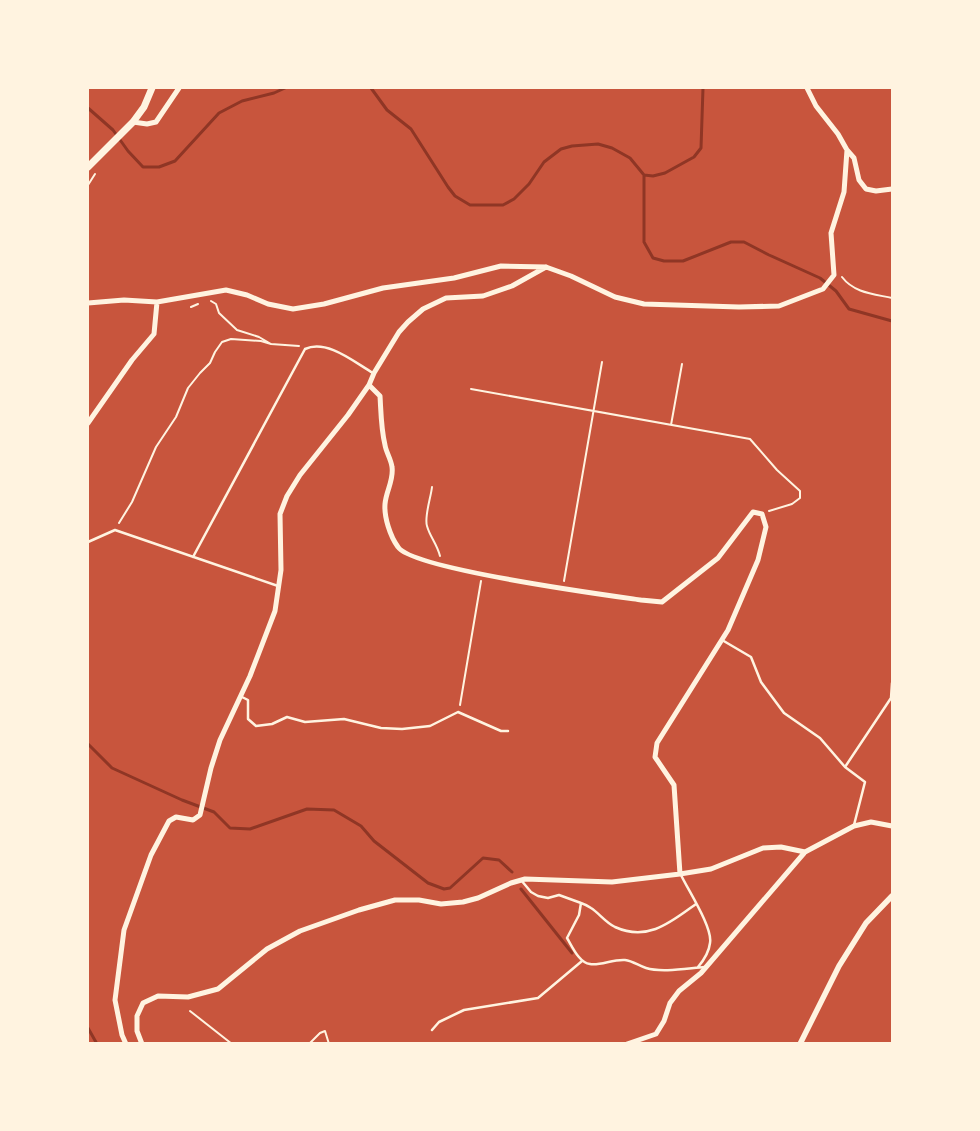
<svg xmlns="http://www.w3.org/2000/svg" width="980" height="1131" font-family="'IBM Plex Sans',sans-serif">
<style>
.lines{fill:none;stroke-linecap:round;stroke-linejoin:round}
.stream{stroke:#8f3625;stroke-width:3}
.path{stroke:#fff3e0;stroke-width:2}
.service{stroke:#fff3e0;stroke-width:2.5}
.minor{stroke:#fff3e0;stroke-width:5}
.tertiary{stroke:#fff3e0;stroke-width:5.5}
.secondary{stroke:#fff3e0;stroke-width:7}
</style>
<rect width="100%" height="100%" fill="#c8553d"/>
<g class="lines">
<path class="stream" d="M371 88 387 110 411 129 448 187 455 196 470 205H503L514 199 529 184 544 162 561 149 572 146 598 144 612 148 630 158 644 175V242L653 258 664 261H683L731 242H744L769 255 820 278 836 291 849 309 892 321
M88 108 113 130 128 151 143 167H159L175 161 219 113 242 101 274 93 285 88
M644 175 653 176 665 173 694 157 701 148 703 88
M88 744 112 768 182 800 214 812 230 828 250 829 307 809 334 810 361 826 374 841 428 883 444 889 450 888 483 858 499 860 512 872
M521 889 572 953
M88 1028 97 1044"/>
<path class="path" d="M88 185 95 174
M842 277C854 293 874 294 892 298
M211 301 216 304 219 313 237 330 259 337 271 344 299 346
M191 307 198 304
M471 389 750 439 777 470 800 491V498L792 504 769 511
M671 425 682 364
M432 487C431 497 424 517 427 526 430 537 437 544 440 556
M119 523 132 502 156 447 176 417 188 388 200 373 210 363 215 352 222 342 231 339 261 341 271 344
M564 581 602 362
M460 705 481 581
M190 1011 232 1044
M309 1044 320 1033 325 1031 329 1044"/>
<path class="service" d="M88 542 115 530 278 586
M193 557 305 349C327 339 354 362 373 373
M722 640 751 657 761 682 784 713 820 738 845 767
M242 697 248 700V719L256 726 272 724 287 717 305 722 344 719 381 728 402 729 430 726 458 712 501 731H508
M854 825 865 782 845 767 891 698 892 683
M681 875C688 890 713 928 710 943 709 952 704 960 698 967
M521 880 531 892 538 896 548 898 559 895 581 903 579 915 567 938C572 946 579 963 590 964 600 966 613 959 625 960 633 961 639 966 646 968 662 973 689 968 705 967
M581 903C584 904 588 906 591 908 599 913 605 922 615 927 648 942 671 922 696 904
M432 1030 439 1022 464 1010 538 998 582 961"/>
<path class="minor" d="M807 88 816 106 838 134 847 150 854 158 859 180 866 189 876 191 892 189
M133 122 147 124 156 122 179 88
M88 303 124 300 157 302 226 290 247 295 268 304 293 309 324 304 383 288 454 278 501 266 546 267 571 276 615 297 644 304 739 307 779 306 823 289 834 275 831 233 844 192 847 150
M369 385 380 396C381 412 381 429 385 445 386 452 391 459 392 467 394 480 386 491 385 504 384 517 390 536 398 547 412 569 606 595 641 600L662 602 718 558 753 512 762 514 766 527 758 560 728 630 657 743 655 757 674 785 680 874
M88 423 132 360 154 334 157 302
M126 1044 122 1035 115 1000 124 930 151 855 169 821 176 817 193 820 200 815 211 768 220 740 250 676 275 611 281 570 280 514 287 496 300 475 348 415 369 385 374 373 399 332 408 322 423 309 446 298 483 296 512 286 546 267
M142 1044 137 1031V1016L143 1003 158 996 188 997 218 989 267 949 300 931 359 910 395 900H419L441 904 463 902 478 898 511 883 525 879 612 882 680 874 711 869 763 848 781 847 805 852
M627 1044 656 1034 664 1021 670 1003 679 991 701 973 805 852 854 826 871 822 892 826"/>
<path class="tertiary" d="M800 1044 839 966 866 923 892 896"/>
<path class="secondary" d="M88 167 133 122 144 107 152 88"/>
</g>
<rect width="980" height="1131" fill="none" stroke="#fff3e0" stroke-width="178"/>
</svg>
